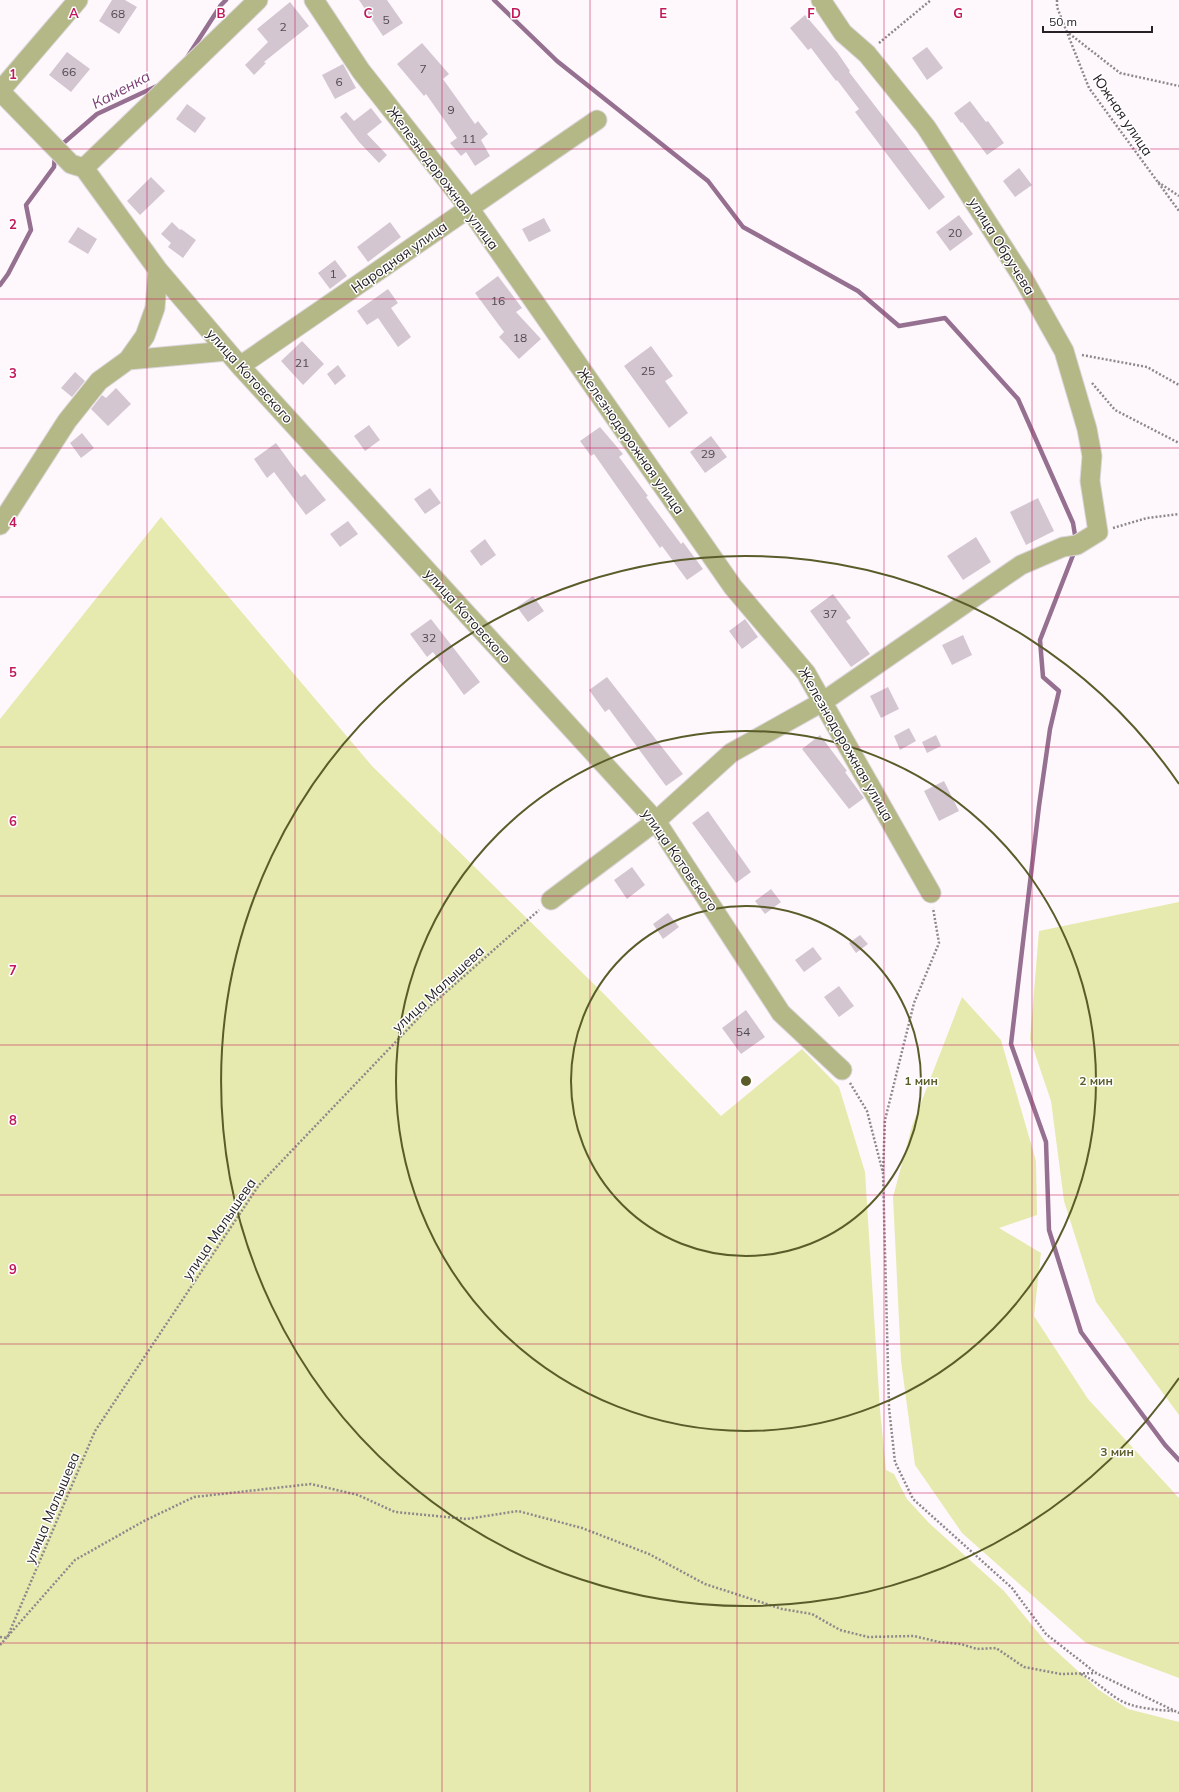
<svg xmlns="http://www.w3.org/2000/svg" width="1179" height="1792" font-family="Mulish,sans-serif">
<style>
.green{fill:#e6eaae}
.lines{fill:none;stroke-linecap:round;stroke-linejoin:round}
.stream{stroke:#967090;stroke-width:4.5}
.building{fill:#d4c6d1}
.minor-casing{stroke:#dbd6da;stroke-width:21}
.path{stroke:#8d888c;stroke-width:2.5;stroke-dasharray:2 2;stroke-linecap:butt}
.minor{stroke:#b4b786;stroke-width:19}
.grid{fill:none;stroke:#c2185b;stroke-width:1;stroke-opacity:0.55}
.ring{fill:none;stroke:#5a5c29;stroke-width:2}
.labels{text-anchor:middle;stroke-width:3;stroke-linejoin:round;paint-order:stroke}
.number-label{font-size:12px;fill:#524a50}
.street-label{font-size:14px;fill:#262125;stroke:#fff}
.water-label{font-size:15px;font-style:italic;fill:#7b3b73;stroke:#fff}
.grid-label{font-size:13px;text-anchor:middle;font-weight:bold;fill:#c2185b;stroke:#fff;stroke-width:3;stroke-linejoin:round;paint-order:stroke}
.centre{fill:#5a5c29;stroke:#fff;stroke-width:2}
.ring-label{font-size:12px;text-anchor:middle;font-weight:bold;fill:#5a5c29;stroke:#fff;stroke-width:3;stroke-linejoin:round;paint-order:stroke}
</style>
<rect width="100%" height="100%" fill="#fef8fd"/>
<path class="green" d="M161 517 372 766 605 995 721 1116 802 1049 839 1087 865 1172 880 1410 886 1470 894 1474 907 1499 929 1523 1004 1591 1045 1641 1099 1690 1128 1709 1179 1722V1792H0V719Z
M1179 902V1415L1096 1302 1064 1201 1051 1101 1030 1039 1039 931Z
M962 997 1001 1040 1036 1161 1037 1215 999 1228 1041 1253 1034 1316 1088 1399 1179 1498V1678L1086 1643 962 1533 915 1465 901 1361 893 1197 912 1126Z"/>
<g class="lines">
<path class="stream" d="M494 0 557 61 708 181 743 227 858 291 899 326 945 318 1018 399 1073 523 1076 541
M188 56 221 5 226 0
M60 146 97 114 157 86
M0 285 8 274 31 230 26 205 54 167 55 155
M1075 550 1040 640 1043 677 1059 691 1050 729 1039 806 1011 1044 1046 1142 1049 1230 1081 1332 1165 1445 1179 1460"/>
</g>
<path class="building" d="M112 0H125L137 7 119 34 99 21Z
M359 0H387L403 23 383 36Z
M290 2 309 26 264 62 266 63 254 75 245 65 268 42 257 29Z
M805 15 837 52 850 71 849 72 945 197 929 210 855 112 859 109 837 80 836 81 811 48 808 50 790 28Z
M422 43 449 74 443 79 475 124 478 121 488 134 481 140 490 156 475 166 466 152 461 156 450 143 457 138 426 94 424 96 397 64Z
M927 47 943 68 927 80 912 58Z
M67 52 90 69 71 92 49 75Z
M343 64 356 88 335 99 322 75Z
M970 101 986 122 988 121 1004 143 987 155 962 122 961 123 954 113Z
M187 104 206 118 195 133 176 119Z
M371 108 382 122 367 134 387 155 379 163 359 142 340 117 346 112 354 121Z
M1019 168 1032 185 1015 197 1003 181Z
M151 177 165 191 140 215 127 201Z
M959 215 973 234 950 251 936 232Z
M544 218 551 231 529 242 522 229Z
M172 222 180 230 181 229 196 240 183 258 168 247 171 243 161 234Z
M390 222 401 237 368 262 357 247Z
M78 227 97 239 88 254 68 242Z
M335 260 347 276 330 289 318 273Z
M498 276 522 308 516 312 541 339 519 359 499 337 504 332 475 293Z
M388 289 398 303 391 308 411 337 398 347 378 318 367 325 357 311Z
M302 341 324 364 303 385 281 361Z
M651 346 673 376 665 381 688 413 669 428 624 366Z
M338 365 346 376 335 385 327 374Z
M75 372 85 381 72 397 61 388Z
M116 388 131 404 108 426 91 409 102 395 106 398Z
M369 425 380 440 365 451 354 436Z
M600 427 623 454 619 457 648 496 646 497 681 544 683 542 703 569 687 580 662 546 660 548 594 454 591 456 580 441Z
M82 433 94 448 81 458 70 443Z
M711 436 727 457 705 473 690 452Z
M276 443 301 477 305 474 326 500 306 515 274 472 267 478 254 459Z
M430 488 441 503 425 514 414 499Z
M1038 498 1054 531 1026 545 1010 512Z
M348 521 358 534 340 547 330 534Z
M976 537 991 562 963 580 947 556Z
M485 539 496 555 481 566 470 551Z
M833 594 851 618 846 621 870 654 851 667 810 611Z
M533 596 544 611 528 622 517 607Z
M431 619 480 682 464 695 433 652 427 657 410 634Z
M745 619 758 637 742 649 729 631Z
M963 635 972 655 952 665 942 645Z
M607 677 683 774 666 786 609 709 605 712 589 690Z
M888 687 899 709 881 718 870 696Z
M909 728 916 741 900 750 894 736Z
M820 735 847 771 845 772 864 798 849 809 802 749Z
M936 735 941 746 927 753 922 742Z
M944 781 959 811 939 821 924 791Z
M708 811 751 872 736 883 692 823Z
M632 867 645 885 627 899 614 880Z
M771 889 781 902 765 914 755 901Z
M668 913 679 927 663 939 653 924Z
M860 935 868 944 856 953 849 943Z
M813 947 822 959 804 972 795 960Z
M839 986 854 1006 839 1017 824 997Z
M746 1010 765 1037 741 1054 722 1028Z"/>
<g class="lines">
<defs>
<path id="minor" d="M314 0 361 71 469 208 733 587 806 673 931 893
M0 91 78 0
M0 91 71 164 84 168
M84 168 158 270 240 366 656 821 781 1013 842 1070
M84 168 258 0
M128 360 227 351
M240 366 597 120
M0 525 67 421 99 381 128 360 145 336 155 308 158 270
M551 900 656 821 731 753 824 701 1021 565 1063 547 1077 545 1098 532 1090 481 1092 456 1087 429 1064 351 1023 278 926 127 867 54 843 33 821 0"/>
</defs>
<use href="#minor" class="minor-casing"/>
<path class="path" d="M1057 0V7L1089 88 1179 211
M1066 31 1120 73 1179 86
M879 43 931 0
M1158 182 1179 196
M1082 355 1147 367 1179 385
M1092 383 1115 410 1179 443
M1113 528 1147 518 1179 514
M850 1083 867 1111 883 1173 889 1408 895 1462 913 1499 1012 1588 1046 1634 1096 1673 1179 1713
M883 1171 885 1120 914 1003 939 943 933 908
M0 1637 7 1638 95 1431 259 1185 429 1007 539 910
M0 1645 75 1560 144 1521 194 1497 311 1484 358 1495 395 1512 467 1519 518 1511 582 1528 649 1554 705 1584 782 1609 812 1614 840 1630 868 1637 914 1636 939 1642 961 1644 977 1649 996 1648 1024 1667 1061 1674 1096 1673
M1081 1674C1096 1681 1104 1690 1118 1699 1131 1708 1157 1710 1173 1711"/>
<use href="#minor" class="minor"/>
</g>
<path class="grid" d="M147 0V1792M295 0V1792M442 0V1792M590 0V1792M737 0V1792M884 0V1792M1032 0V1792M0 149H1179M0 299H1179M0 448H1179M0 597H1179M0 747H1179M0 896H1179M0 1045H1179M0 1195H1179M0 1344H1179M0 1493H1179M0 1643H1179"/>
<g class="ring">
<circle cx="746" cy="1081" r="175"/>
<circle cx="746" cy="1081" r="350"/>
<path d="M1179 1378A525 525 0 1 1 1179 784"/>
</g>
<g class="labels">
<g class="number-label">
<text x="118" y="18">68</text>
<text x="386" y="24">5</text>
<text x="283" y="31">2</text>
<text x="423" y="73">7</text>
<text x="69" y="76">66</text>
<text x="339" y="86">6</text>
<text x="451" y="114">9</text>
<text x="469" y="143">11</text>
<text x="955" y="237">20</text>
<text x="333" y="278">1</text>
<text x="498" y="305">16</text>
<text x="520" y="342">18</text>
<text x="302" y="367">21</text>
<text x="648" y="375">25</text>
<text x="708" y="458">29</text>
<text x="830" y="618">37</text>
<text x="429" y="642">32</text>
<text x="743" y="1036">54</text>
</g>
<g class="street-label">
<text transform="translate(1123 115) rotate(56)" y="5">Южная улица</text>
<text transform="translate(443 178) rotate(53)" y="5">Железнодорожная улица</text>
<text transform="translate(1002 246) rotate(58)" y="5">улица Обручева</text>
<text transform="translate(399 257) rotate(-35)" y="5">Народная улица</text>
<text transform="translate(250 376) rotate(48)" y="5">улица Котовского</text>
<text transform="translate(631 441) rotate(55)" y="5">Железнодорожная улица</text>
<text transform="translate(468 616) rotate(48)" y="5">улица Котовского</text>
<text transform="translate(846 744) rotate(60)" y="5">Железнодорожная улица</text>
<text transform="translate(680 860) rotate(55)" y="5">улица Котовского</text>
<text transform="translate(438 989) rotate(-43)" y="5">улица Малышева</text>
<text transform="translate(219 1229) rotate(-56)" y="5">улица Малышева</text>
<text transform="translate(52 1508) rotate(-67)" y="5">улица Малышева</text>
</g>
<g class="water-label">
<text transform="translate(121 90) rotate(-28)" y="5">Каменка</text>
</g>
</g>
<g class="grid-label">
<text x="74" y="18">A</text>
<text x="221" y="18">B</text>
<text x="368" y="18">C</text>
<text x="516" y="18">D</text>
<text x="663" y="18">E</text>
<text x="811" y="18">F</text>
<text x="958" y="18">G</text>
<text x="13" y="79">1</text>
<text x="13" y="229">2</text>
<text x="13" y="378">3</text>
<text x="13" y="527">4</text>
<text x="13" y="677">5</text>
<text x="13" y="826">6</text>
<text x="13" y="975">7</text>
<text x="13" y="1125">8</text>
<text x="13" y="1274">9</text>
</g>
<circle cx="746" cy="1081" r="6" class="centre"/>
<g class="ring-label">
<text x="921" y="1085">1 мин</text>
<text x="1096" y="1085">2 мин</text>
<text x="1117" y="1456">3 мин</text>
</g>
<path d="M1043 26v6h109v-6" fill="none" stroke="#262125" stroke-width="2"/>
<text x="1049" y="26" font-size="12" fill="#262125" stroke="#ffffff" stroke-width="3" paint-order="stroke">50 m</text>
</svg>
